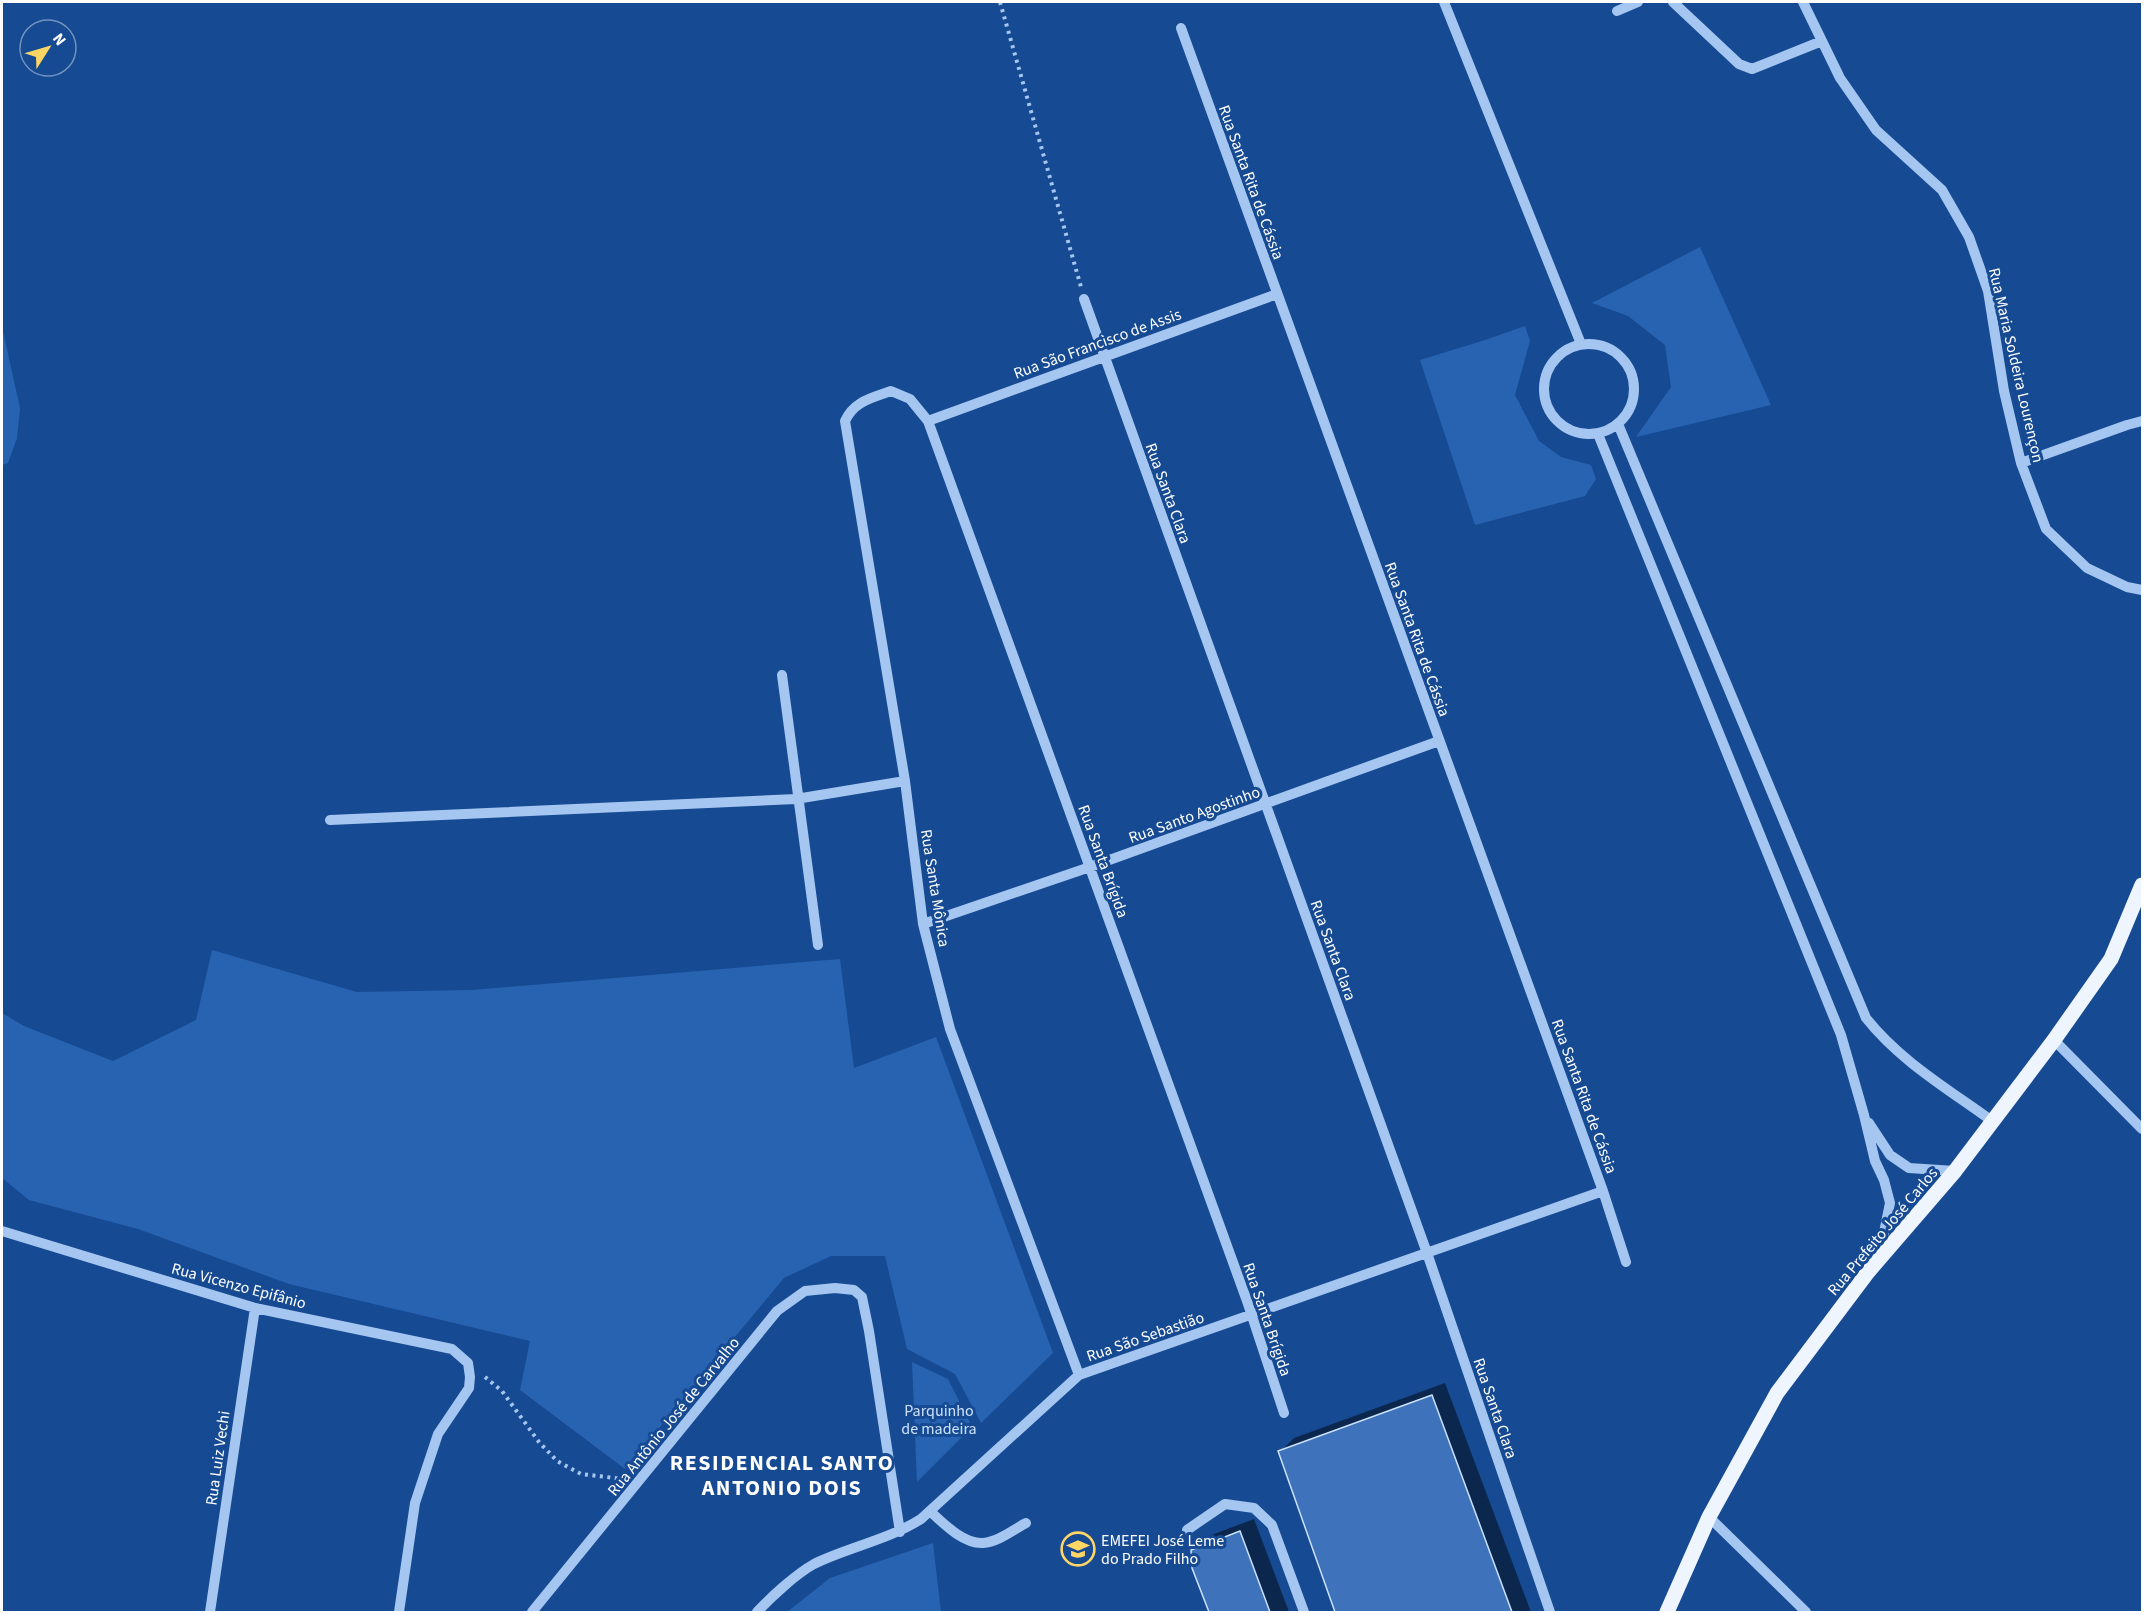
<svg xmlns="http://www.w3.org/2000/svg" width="2144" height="1614" font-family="'Source Sans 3',sans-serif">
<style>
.green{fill:#2863b2}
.shadow{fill:#0007}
.building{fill:#3e73bb;stroke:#cce1fc;stroke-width:1.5}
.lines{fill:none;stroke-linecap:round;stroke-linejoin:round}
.path{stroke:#a5c6f1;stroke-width:4;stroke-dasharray:3 4.5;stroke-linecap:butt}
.minor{stroke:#a5c6f1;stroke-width:10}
.major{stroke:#eff5ff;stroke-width:15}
.labels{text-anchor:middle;stroke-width:6;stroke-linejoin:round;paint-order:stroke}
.street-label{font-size:16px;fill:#fff;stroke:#164a93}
.park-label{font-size:16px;fill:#cce1fc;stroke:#164a93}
.poi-label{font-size:16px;fill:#fff;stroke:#164a93;text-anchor:start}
.district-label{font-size:22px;font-weight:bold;letter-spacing:1.5px;fill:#fff;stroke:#164a93}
</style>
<rect width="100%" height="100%" fill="#164a93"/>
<path class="green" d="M1700 247 1771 405 1636 437 1671 387 1665 345 1628 316 1592 303Z
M1525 326 1530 341 1515 395 1539 441 1561 457 1591 465 1596 479 1585 496 1475 525 1420 360 1485 340Z
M2 327 20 408 17 438 8 463 2 465Z
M212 950 357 992 472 990 840 959 854 1068 936 1037 1053 1353 981 1423 955 1374 907 1349 885 1256H831L784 1278 625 1469 520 1390 530 1341 289 1284 138 1229 29 1200 2 1178V1013L24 1026 113 1061 196 1020Z
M912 1362 948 1379 972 1427 917 1482Z
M933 1543 941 1612H787L830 1578Z"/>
<path class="shadow" d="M1445 1383 1531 1612H1336L1280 1452 1294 1438Z
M1254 1519 1289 1612H1211L1194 1567 1192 1550 1206 1537Z"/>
<path class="building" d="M1432 1395 1512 1612H1335L1278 1451Z
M1240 1531 1270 1612H1209L1192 1568 1191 1550Z"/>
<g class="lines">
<path class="path" d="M1000 2 1081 287
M485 1377 502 1391 539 1442 557 1461 581 1474 623 1479"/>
<path class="minor" d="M1444 2 1581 344
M1673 2 1739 64 1752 69 1822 41
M1803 2 1840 78 1876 130 1942 190 1969 237 1988 291 2004 391 2021 463 2046 529 2087 568 2127 587 2142 590
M1617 11 1638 2
M1181 28 1603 1191 1626 1262
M1084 299 1427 1253 1550 1612
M1544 389a45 45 0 1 1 90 0a45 45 0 1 1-90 0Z
M928 421 1277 294
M1618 424 1866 1018C1900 1061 1948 1089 1992 1121
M1598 434 1841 1035 1864 1115 1875 1161 1884 1180 1890 1203 1879 1257
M2021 463 2127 425 2142 421
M782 675 818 945
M330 820 796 799 905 781
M923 924 1090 867 1439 741
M2054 1040 2142 1129
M1869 1123 1890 1155 1909 1168 1955 1171
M2 1231 255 1308 452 1349 468 1363 470 1377 469 1388 438 1434 415 1503 399 1612
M1079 1375 950 1029 923 924 905 781 845 421C854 401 872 398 891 391L910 399 928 421 1247 1301 1284 1413
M930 1511C943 1523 963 1544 983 1543 998 1542 1013 1530 1026 1523
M1709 1517 1806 1612
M1187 1530 1225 1504 1254 1508 1272 1525 1304 1612
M210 1612 255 1308
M532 1612 777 1311 805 1291 835 1288 854 1290 862 1297 869 1331 900 1532
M757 1612C771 1597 796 1574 814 1564 849 1547 888 1540 921 1519L1079 1375 1603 1191"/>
<path class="major" d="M1667 1612 1709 1517 1777 1393 1868 1272 1955 1171 2054 1040 2111 959 2142 885"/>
</g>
<defs>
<symbol id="school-ring" viewBox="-11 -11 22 22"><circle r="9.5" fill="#164a93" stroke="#ffd665" stroke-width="1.5"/><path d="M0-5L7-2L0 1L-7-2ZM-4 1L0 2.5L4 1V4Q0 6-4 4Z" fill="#ffd665"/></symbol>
</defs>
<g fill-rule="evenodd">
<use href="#school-ring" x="1059" y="1530" width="38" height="38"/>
</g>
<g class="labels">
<g class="street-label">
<text transform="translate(1252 182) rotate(70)" y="6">Rua Santa Rita de Cássia</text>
<text transform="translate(1097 343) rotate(-20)" y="6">Rua São Francisco de Assis</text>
<text transform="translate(2017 365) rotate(77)" y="6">Rua Maria Soldeira Lourençon</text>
<text transform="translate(1169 493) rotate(70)" y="6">Rua Santa Clara</text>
<text transform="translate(1418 639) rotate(70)" y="6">Rua Santa Rita de Cássia</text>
<text transform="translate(1194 814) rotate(-20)" y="6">Rua Santo Agostinho</text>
<text transform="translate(1104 861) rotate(70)" y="6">Rua Santa Brígida</text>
<text transform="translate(936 888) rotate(81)" y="6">Rua Santa Mônica</text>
<text transform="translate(1334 950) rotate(70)" y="6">Rua Santa Clara</text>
<text transform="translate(1585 1096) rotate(70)" y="6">Rua Santa Rita de Cássia</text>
<text transform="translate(1882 1231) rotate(-50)" y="6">Rua Prefeito José Carlos</text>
<text transform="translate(239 1285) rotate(15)" y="6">Rua Vicenzo Epifânio</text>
<text transform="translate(1268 1319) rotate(71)" y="6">Rua Santa Brígida</text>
<text transform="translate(1145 1336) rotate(-19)" y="6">Rua São Sebastião</text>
<text transform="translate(1496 1408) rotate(71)" y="6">Rua Santa Clara</text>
<text transform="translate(673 1416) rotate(-51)" y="6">Rua Antônio José de Carvalho</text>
<text transform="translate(217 1458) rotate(-82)" y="6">Rua Luiz Vechi</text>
</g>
<g class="park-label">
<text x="939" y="1416">Parquinho<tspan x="939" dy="18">de madeira</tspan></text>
</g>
<g class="poi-label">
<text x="1101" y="1546">EMEFEI José Leme<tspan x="1101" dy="18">do Prado Filho</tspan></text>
</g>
<g class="district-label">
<text x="782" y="1470">RESIDENCIAL SANTO<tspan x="782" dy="25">ANTONIO DOIS</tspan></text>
</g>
</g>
<rect width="2144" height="1614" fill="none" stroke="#ffffff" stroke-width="6"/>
<g transform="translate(48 48) rotate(53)"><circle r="28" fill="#164a93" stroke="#7392be" stroke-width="1.5"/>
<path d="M0-4.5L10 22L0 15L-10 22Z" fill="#ffd665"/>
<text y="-9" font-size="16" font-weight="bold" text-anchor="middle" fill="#ffffff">N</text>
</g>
</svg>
